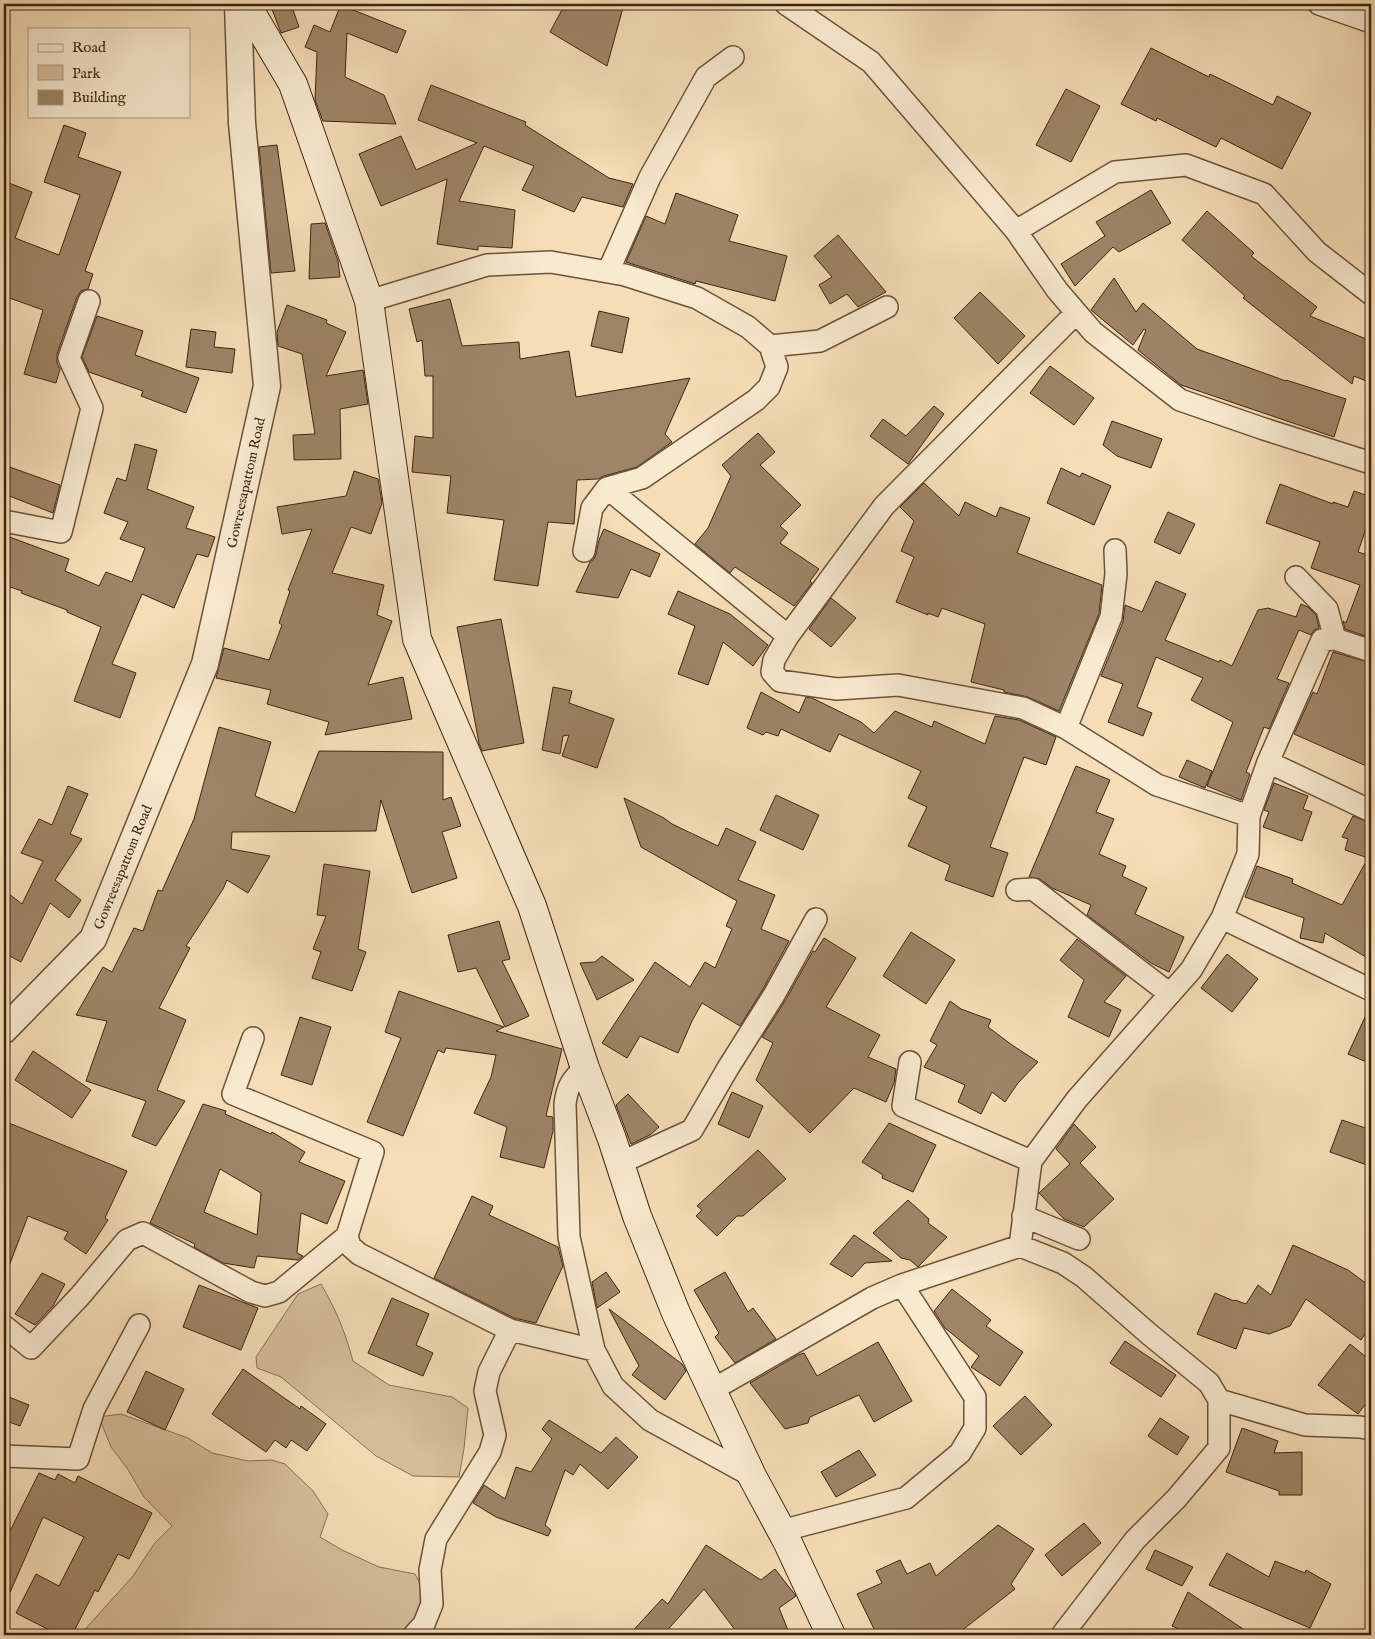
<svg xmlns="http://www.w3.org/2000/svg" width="1375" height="1639" font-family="'IM FELL English',serif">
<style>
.green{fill:#d6be9b;stroke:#8a7156}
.building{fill:#9e8567;stroke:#3f2411;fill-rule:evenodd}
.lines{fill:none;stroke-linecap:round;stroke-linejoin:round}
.minor-casing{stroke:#6c523a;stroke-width:24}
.tertiary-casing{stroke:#6c523a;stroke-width:29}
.secondary-casing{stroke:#3f2411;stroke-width:30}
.minor{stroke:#f8ead0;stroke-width:21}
.tertiary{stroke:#f8ead0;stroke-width:26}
.secondary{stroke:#f8ead0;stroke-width:28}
.labels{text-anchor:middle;stroke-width:4;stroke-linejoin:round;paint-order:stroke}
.street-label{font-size:14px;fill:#3f2411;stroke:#f8ead0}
</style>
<rect width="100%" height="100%" fill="#f5deb7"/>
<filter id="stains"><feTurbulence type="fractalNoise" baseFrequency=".004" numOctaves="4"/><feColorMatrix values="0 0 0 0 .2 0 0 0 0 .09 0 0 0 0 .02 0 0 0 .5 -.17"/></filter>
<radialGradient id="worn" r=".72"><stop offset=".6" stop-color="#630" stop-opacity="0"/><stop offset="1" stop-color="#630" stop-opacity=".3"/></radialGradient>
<path class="green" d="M321 1284C336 1310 345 1331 353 1361L389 1385 452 1397 468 1408 464 1449 459 1477 413 1476 376 1456 281 1377 257 1368 256 1357 298 1294Z
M121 1414 188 1438 212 1453 248 1461 272 1460 285 1464 313 1491 328 1514 320 1537 342 1550 379 1567 415 1574 430 1602 420 1635H80L133 1576 154 1544 172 1526 144 1497 127 1468 111 1447 99 1417Z"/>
<path class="building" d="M270 4H291L299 27 281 33Z
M341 4H348V8L406 31 397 53 347 33 345 77 384 95 396 124 323 121 315 100 317 52 305 47 314 25 330 32Z
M565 4H624L607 66 550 32Z
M1151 48 1209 77 1210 74 1273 105 1277 96 1311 113 1282 169 1221 138 1216 147 1157 118 1156 121 1121 104Z
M431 85 526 122 525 125 609 178 633 184 623 207 582 197 574 212 522 190 534 166 484 146 459 201 515 210 512 248 478 246V250L437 244 447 179 381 206 359 154 401 136 416 170 477 143 418 120Z
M1066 89 1100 106 1071 162 1036 145Z
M64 125 86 133 78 157 121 172 85 271 93 274 88 289 81 291 77 297 57 354V363L60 369 56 383 24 374 43 310 4 296V181L32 192 15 238 59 255 80 195 44 182Z
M277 145 295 271 271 273 259 147Z
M1151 190 1171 223 1119 252 1113 247 1075 286 1061 264 1105 236 1096 222Z
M676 193 738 215 729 241 787 256 775 301 696 281 695 284 626 262 646 216 665 224Z
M1207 211 1254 253 1251 256 1317 307 1310 316 1371 341V383L1354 376 1352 384 1243 298 1245 296 1182 240Z
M325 223 338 261 340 277 309 279 311 224Z
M838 235 886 292 858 307 847 294 830 304 819 285 832 277 814 256Z
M1114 278 1136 312 1143 303 1197 349 1286 381V380L1346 399 1334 437 1181 385 1138 350 1146 330 1144 329 1133 345 1091 310Z
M980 292 1025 336 998 364 954 318Z
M450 299 462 346 519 342 520 359 569 351 576 397 690 378 665 434 672 442 637 467 604 476 598 479 577 480 574 524 548 522 538 586 494 580 504 520 447 513 451 476 412 472 415 436 433 438V376H425L422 340 417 342 409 309Z
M287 305 327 320 326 323 346 332 326 376 363 370 368 404 340 409 341 459 294 460 293 435 315 434 302 354 278 346 277 332Z
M599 311 629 318 622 353 591 346Z
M97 316 143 331 135 355 199 378 186 413 141 396 143 391 89 372 82 357Z
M191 329 216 332 214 347 235 349 232 373 186 367Z
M1050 366 1094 398 1074 425 1030 393Z
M934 406 944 414 908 464 870 436 883 419 906 436Z
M1112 421 1162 439 1151 468 1117 456 1103 445Z
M758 433 775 452 760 465 801 505 780 526 788 533 780 543 819 569 810 581 812 583 794 606 735 567 730 573 695 544 708 528 731 476 722 465Z
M135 444 157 450 147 489 194 507 186 528 215 537 208 557 197 554 174 608 142 594 112 664 136 673 120 718 74 701 101 627 67 612V610L21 593 22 591 4 585V535L69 559 65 571 99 586 106 572 132 582 145 548 120 539 128 522 104 513 117 478 126 481Z
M4 465 60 485 53 513 4 494Z
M1061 468 1080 477 1082 473 1111 486 1094 525 1047 503Z
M354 471 378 479 382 503 371 534 351 527 332 573 384 585 377 615 392 621 368 685 403 677 412 719 325 735 329 722 267 704 271 690 216 678 224 648 269 660 282 625 279 623 290 591 288 590 312 529 282 534 277 507 346 496Z
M924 483 959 516 965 502 996 517 1000 507 1030 518 1017 553 1102 585 1099 614 1059 711 1028 697 1004 692V690L971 682 985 624 942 608 938 617 928 613V615L896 602 914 557 901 551 914 521 900 507Z
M1280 484 1333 504V502L1348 507 1354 491 1371 497V514L1358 552 1371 556V638L1345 629 1343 621 1346 623 1360 585 1311 568 1320 542 1266 523Z
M1168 512 1195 524 1180 554 1154 542Z
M604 529 660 554 650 577 631 569 618 598 576 592 590 562 594 559 596 554 599 540Z
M1156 581 1186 594 1165 640 1219 662 1220 660 1232 666 1258 610 1268 608 1296 617 1301 604 1308 607 1316 615 1319 628 1314 630 1311 635 1299 630 1277 679 1289 683 1269 729 1264 727 1246 772 1250 774 1241 800 1207 786 1233 722 1191 700 1203 678 1156 657 1137 707 1152 713 1143 736 1108 722 1123 684 1101 676 1123 622 1125 605 1142 612Z
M678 591 730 614 768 645 753 666 723 642 708 685 678 674 695 626 668 614Z
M831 598 856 618 831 647 809 629Z
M501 619 524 743 482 751 479 743 457 627Z
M1333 652 1371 663V768L1294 734 1313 692 1317 694Z
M553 687 572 691 569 703 614 719 597 768 562 756 569 735 563 736 560 754 542 750Z
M761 692 799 713 806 697 812 698 861 722 874 733 895 711 932 727 934 721 985 744 995 716 1019 720 1056 737 1046 765 1024 757 990 847 1008 853 993 897 945 880 950 865 908 846 927 807 908 798 921 771 839 734 830 752 781 729 778 736 766 732 763 735 747 728Z
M219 727 271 742 255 796 295 813 319 751 443 752V800L451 797 461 826 442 832 457 878 412 893 381 800 376 831 232 832 231 849 270 856 248 893 227 880 223 889 186 946 190 948 159 1008 186 1020 157 1090 185 1101 156 1146 132 1136 146 1101 86 1081 107 1021 76 1015 103 967 112 972 134 928 143 931 158 890 162 891 194 819Z
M1187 760 1212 771 1205 788 1179 777Z
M1076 766 1110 780 1096 812 1114 819 1099 854 1126 866 1122 876 1147 888 1135 914 1184 937 1169 972 1151 963 1087 915 1091 905 1052 888 1040 879 1029 877Z
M1274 783 1308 796 1303 809 1312 812 1302 841 1263 827 1269 812 1264 810Z
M68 786 88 794 70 834 82 839 55 880 81 900 69 918 50 903 21 962 4 953V890L22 904 43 861 21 853 39 819 52 825Z
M776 795 819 815 803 850 760 830Z
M624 798 664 818 672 824 718 846 726 828 756 842 738 880 775 895 761 929 789 941 763 989 740 1026 702 1003 692 1021 678 1053 640 1036 627 1058 602 1043 655 962 690 987 705 962 715 968 732 929 726 926 737 901 641 847Z
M1353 816 1371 823V960L1325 933 1323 943 1300 938 1304 918 1245 897 1257 866 1293 879 1292 883 1342 905 1368 858 1345 850 1348 839 1342 837Z
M324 864 370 871 358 949 366 952 352 991 312 978 321 952 313 949 326 916 317 915Z
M499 921 510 959 502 961 529 1016 505 1027 476 968 458 972 448 935Z
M911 932 955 960 926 1004 883 976Z
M824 938 856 958 826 1007 880 1035 868 1057 896 1069 894 1083 886 1102 854 1088 810 1133 756 1080 773 1043 762 1037 785 1001 813 951 815 952Z
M1077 939 1126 976 1104 1002 1121 1010 1109 1037 1068 1017 1084 980 1060 960Z
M1227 954 1258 979 1232 1012 1201 988Z
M602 956 634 980 597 1000 580 963 595 962Z
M399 991 504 1027 496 1031 562 1049 546 1116 553 1117V1131L544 1168 500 1157 507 1127 474 1113 491 1077 496 1055 446 1048 444 1053 438 1050 403 1136 367 1122 401 1038 385 1032Z
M950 1001 961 1009 991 1020 988 1027 1012 1045 1038 1062 1018 1083 1005 1102 992 1092 981 1114 958 1102 965 1085 924 1067 937 1045 930 1041Z
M1371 1004V1064L1348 1054Z
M300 1017 331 1027 312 1085 281 1075Z
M33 1051 91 1090 72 1118 15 1080Z
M732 1092 763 1106 749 1138 718 1124Z
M628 1094 659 1127 650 1135 631 1144 616 1105Z
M203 1104 226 1111 225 1114 271 1134 272 1132 305 1152 299 1162 345 1181 327 1224 301 1213 297 1253 303 1256 298 1260 257 1256 254 1268 223 1263 194 1247 195 1244 150 1223ZM220 1169 261 1193 257 1235 204 1212Z
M1342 1120 1371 1130V1154L1367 1165 1330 1152Z
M4 1121 127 1171 105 1218 108 1220 86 1254 64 1239 68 1232 28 1216 6 1274 4 1273Z
M889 1123 936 1145 913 1192 882 1178 883 1175 862 1162Z
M1074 1124 1096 1147 1080 1163 1114 1199 1084 1227 1064 1219 1039 1193 1070 1164 1056 1149Z
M758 1150 786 1179 743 1216H737L717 1236 696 1216 702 1210 697 1206Z
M472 1196 493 1206 489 1215 558 1247 563 1266 536 1323 514 1318 434 1278Z
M908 1200 929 1219 928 1223 947 1237 918 1267 910 1260 901 1258 873 1233Z
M854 1235 892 1261 865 1263 852 1277 830 1264Z
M1293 1245 1348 1270 1371 1287V1325L1361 1340 1306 1299 1290 1326 1269 1334 1244 1328 1236 1349 1197 1334 1215 1293 1234 1301 1235 1300 1246 1304 1258 1285 1271 1295Z
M606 1272 620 1292 597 1308 592 1282Z
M725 1272 748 1312 753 1308 776 1339 735 1363 715 1337 719 1333 694 1290Z
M42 1273 65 1284 53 1306 35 1325 15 1314Z
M199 1285 258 1308 241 1350 183 1327Z
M952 1289 991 1320 986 1326 1023 1352 1000 1386 971 1367 979 1356 945 1328 934 1311Z
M392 1298 429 1314 416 1345 433 1353 423 1376 368 1353Z
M609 1309 682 1364 686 1371 665 1400 632 1375 639 1366Z
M1125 1341 1176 1375 1161 1397 1110 1363Z
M878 1342 912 1401 874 1422 859 1395 810 1417 808 1423 785 1429 750 1383 798 1355 804 1353 817 1376Z
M1350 1344 1371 1361V1397L1358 1414 1318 1385Z
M243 1369 300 1409 301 1406 326 1424 307 1451 291 1440 286 1448 275 1440 266 1452 212 1414Z
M146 1371 184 1389 165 1430 127 1412Z
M4 1395 29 1405 20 1426 4 1420Z
M1025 1396 1052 1425 1021 1455 993 1426Z
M1160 1418 1189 1437 1177 1455 1148 1436Z
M549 1420 601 1453 616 1437 638 1457 608 1489 580 1464 573 1475 565 1470 545 1525 551 1530 548 1536 496 1517 473 1503 484 1485 505 1499 516 1467 531 1472 552 1439 542 1429Z
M1242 1428 1278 1441 1274 1453 1302 1452V1495H1279V1491L1226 1472Z
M859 1450 876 1475 836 1497 821 1472Z
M39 1473 55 1480 58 1474 75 1483 78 1476 152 1513 129 1559 118 1554 98 1592 95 1590 72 1635H59L16 1613 36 1574 59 1586 84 1537 43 1517 4 1606V1528L10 1531Z
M1084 1523 1101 1543 1062 1576 1045 1555Z
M998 1525 1034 1549 1011 1584 1015 1589 956 1635H877L857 1594 882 1583 876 1571 900 1560 907 1574 930 1563 936 1576Z
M706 1545 761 1580 775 1569 796 1596 779 1608 790 1635H739L704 1589 663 1635H629L662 1599 668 1604Z
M1155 1550 1193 1567 1182 1586 1146 1569Z
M1227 1553 1269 1577 1275 1561 1305 1573 1306 1570 1331 1584 1310 1628 1209 1585Z
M1188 1592 1252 1635H1192L1172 1626Z"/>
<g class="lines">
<defs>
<path id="minor" d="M786 4 871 62 1016 231 1057 290 1093 332 1180 400 1264 429 1371 463
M1319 4 1371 22
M1016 231 1115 172 1186 165 1264 194 1317 252 1371 294
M608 272 650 177 706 77 733 57
M369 301 487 265 551 262 625 275 697 298 748 327 770 346 777 367 769 387 756 400 642 478 607 488 592 508 584 551
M1076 313 884 506 788 636 774 660 772 672 780 681 837 689 898 685 1023 708 1066 728 1157 785 1249 816
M770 346 820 341 887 307
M607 488 788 636
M4 521 61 532 92 408 69 358 89 301
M1296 577 1327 609 1335 639
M1066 728 1111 617 1116 574 1115 550
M1268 762 1371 811
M1017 890 1033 889 1170 994
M1222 918 1371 990
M253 1038 233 1094 373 1152 347 1236 350 1246 359 1254 510 1330 594 1350 613 1386 650 1420 752 1476
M910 1062 903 1106 1031 1161
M585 1068C572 1079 567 1087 565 1104L569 1237 594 1350
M620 1163 692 1130 728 1068 774 995 816 919
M1023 1216 1079 1239
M1020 1246 1063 1263 1084 1277 1149 1334 1209 1383 1219 1400V1448L1176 1499 1135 1540 1062 1635
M4 1326 31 1348 80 1296 127 1240 143 1233 251 1292 265 1296 279 1292 347 1236
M712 1390 872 1298 902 1285 1020 1246 1031 1161 1077 1099 1191 970 1222 918 1248 854 1249 816 1268 762 1322 640 1335 639 1371 651
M1219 1400 1305 1425 1360 1427 1371 1429
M4 1456 78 1459 94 1409 139 1325
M781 1531 906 1498 960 1453 975 1428V1397L902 1285
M414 1635 424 1624 432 1604 430 1570 436 1539 490 1452 495 1435 485 1391 489 1372 510 1330"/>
<g id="tertiary">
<path id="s1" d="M4 1030 93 939 205 664 267 386 242 123 238 4"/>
</g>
<path id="secondary" d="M246 4 293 84 369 301 417 639 532 906 585 1068 612 1139 637 1216 676 1313 752 1476 787 1541 831 1635"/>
</defs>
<use href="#minor" class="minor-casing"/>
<use href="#tertiary" class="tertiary-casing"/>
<use href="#secondary" class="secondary-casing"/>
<use href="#minor" class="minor"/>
<use href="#tertiary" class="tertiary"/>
<use href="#secondary" class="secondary"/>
</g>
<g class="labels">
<g class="street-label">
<text dy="5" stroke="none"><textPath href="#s1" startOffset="610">Gowreesapattom Road</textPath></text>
<text dy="5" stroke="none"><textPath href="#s1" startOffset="205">Gowreesapattom Road</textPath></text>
</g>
</g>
<rect width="1375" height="1639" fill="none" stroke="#f5deb7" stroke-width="20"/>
<rect x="5" y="5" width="1365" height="1629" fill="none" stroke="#3f2411" stroke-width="2.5"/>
<rect x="10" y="10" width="1355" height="1619" fill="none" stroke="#3f2411"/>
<rect x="28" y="28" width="162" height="90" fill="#f8ead0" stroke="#ae9b84"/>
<rect x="38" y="44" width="25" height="8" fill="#f8ead0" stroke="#ae9b84"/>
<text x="72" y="52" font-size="15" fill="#3f2411">Road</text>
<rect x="38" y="65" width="25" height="15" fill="#d6be9b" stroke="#ae9b84"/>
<text x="72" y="78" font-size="15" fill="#3f2411">Park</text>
<rect x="38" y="90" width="25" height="15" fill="#9e8567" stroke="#ae9b84"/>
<text x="72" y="102" font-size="15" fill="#3f2411">Building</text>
<rect width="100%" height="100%" filter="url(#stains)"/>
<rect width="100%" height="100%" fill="url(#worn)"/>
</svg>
